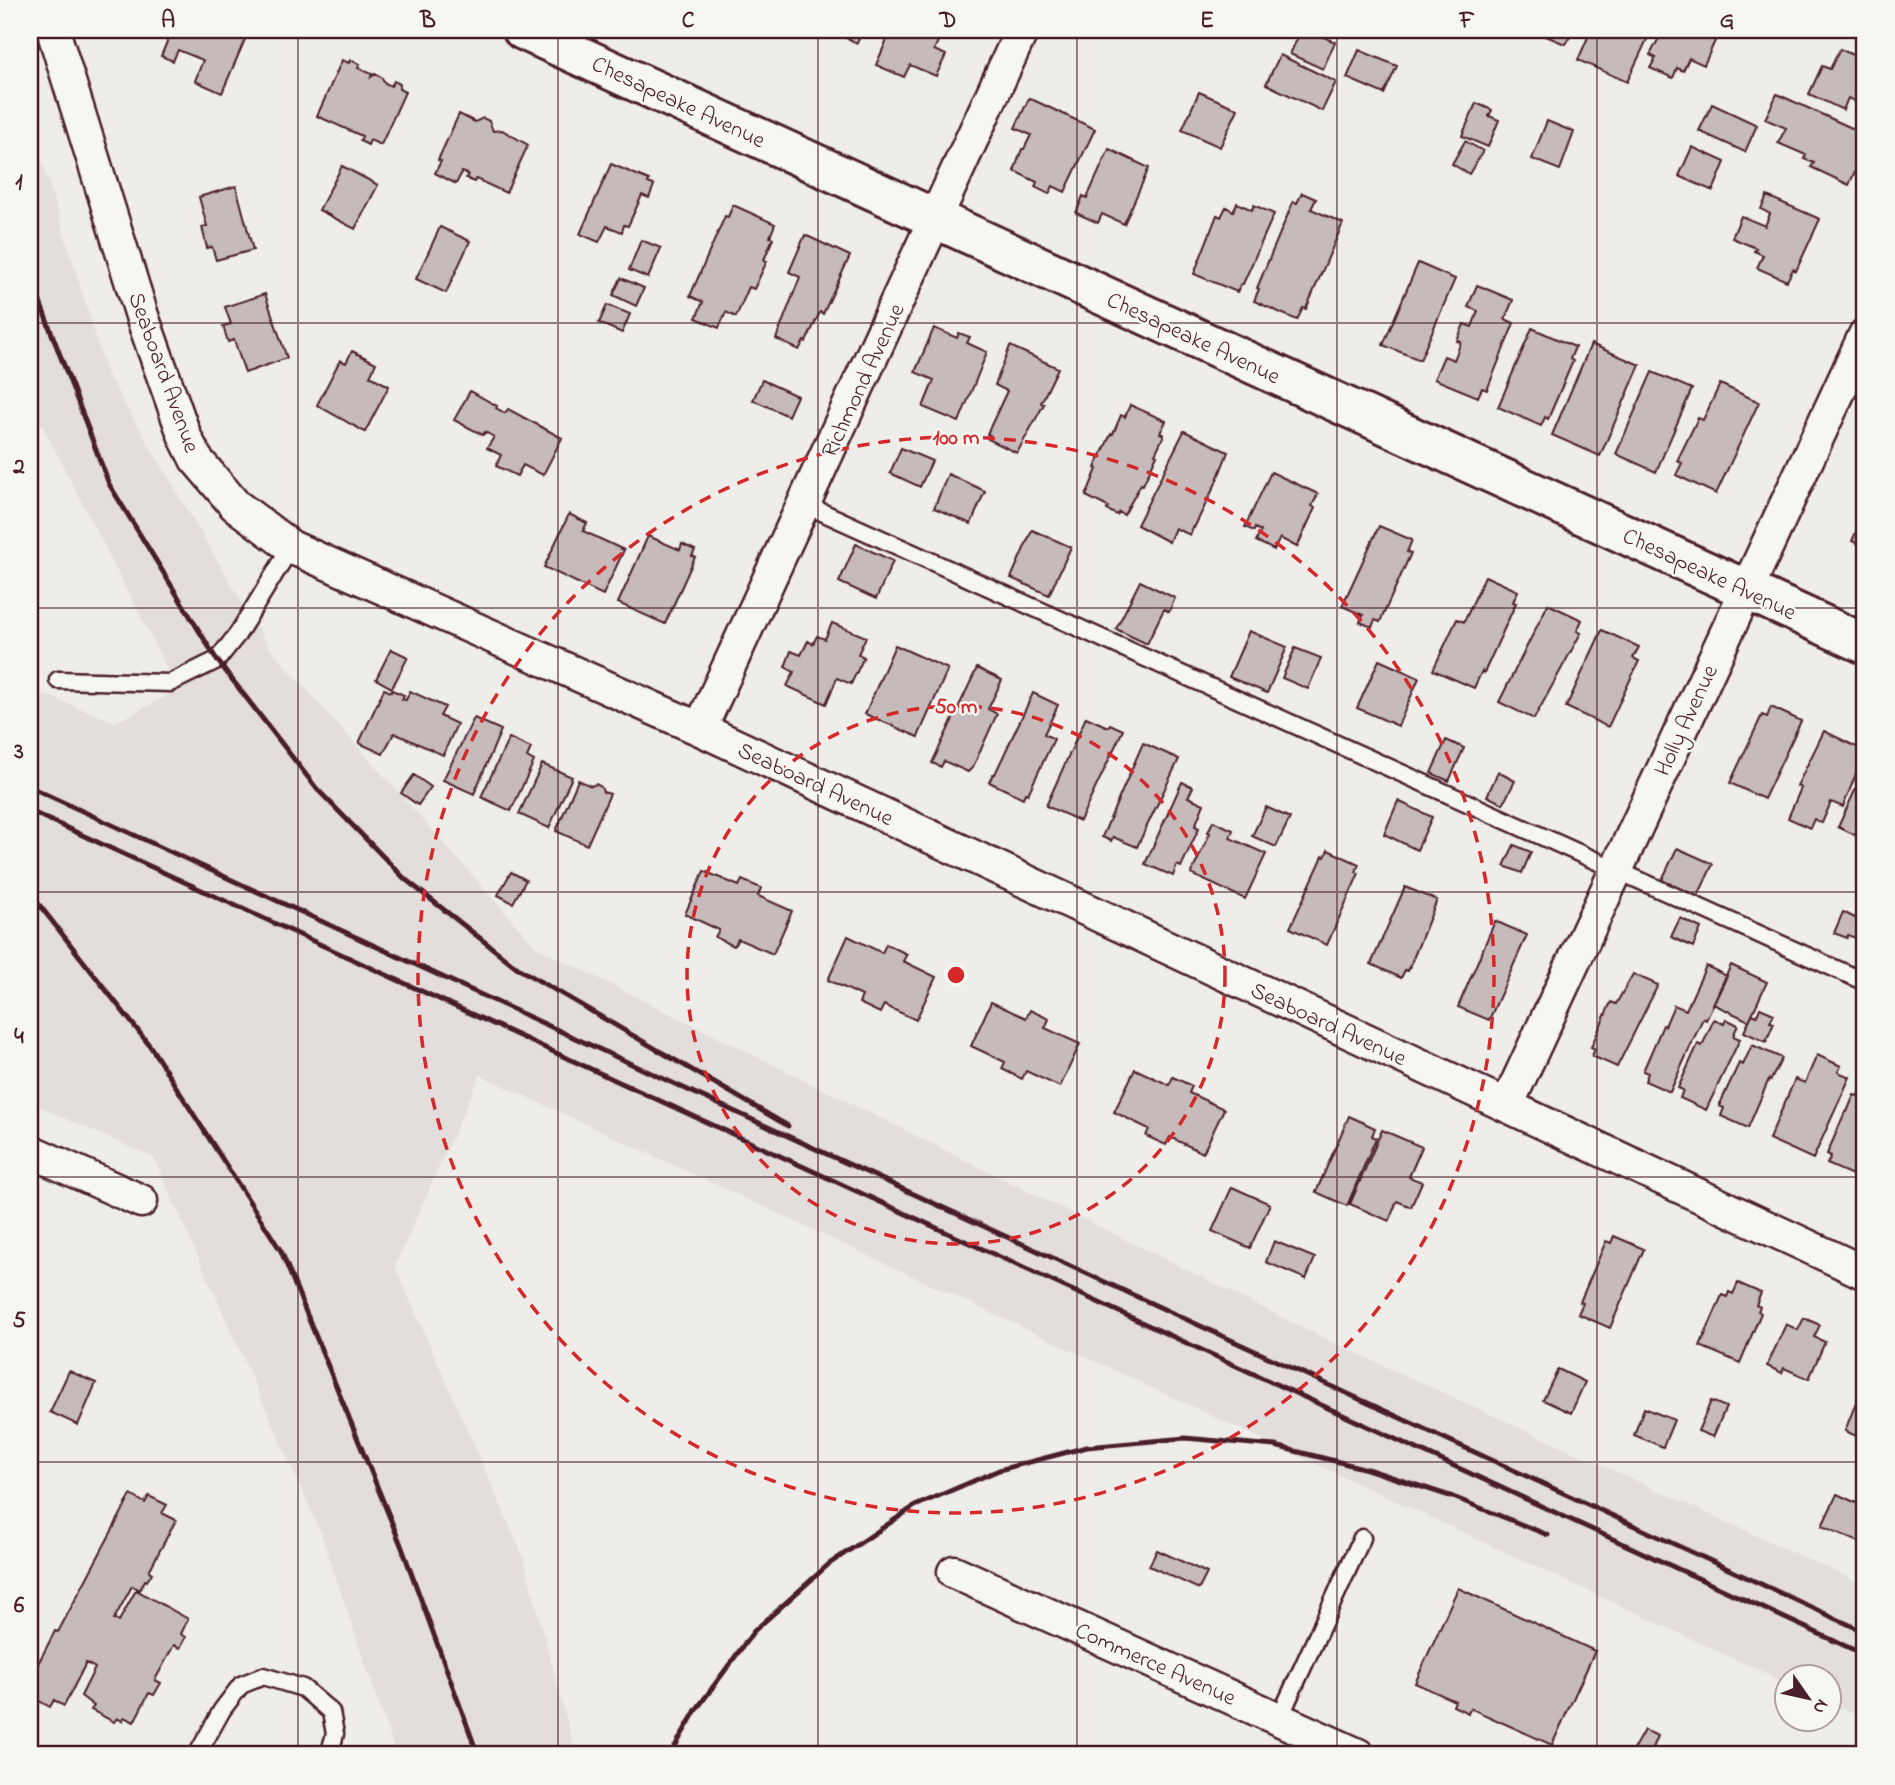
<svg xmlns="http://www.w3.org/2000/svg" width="1895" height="1785" font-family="'Indie Flower',sans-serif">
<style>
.built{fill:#e3dedc}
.building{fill:#c6babb;stroke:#4a1f2b;stroke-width:2}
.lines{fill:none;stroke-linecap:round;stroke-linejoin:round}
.service-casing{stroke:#4a1f2b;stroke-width:21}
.minor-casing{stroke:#4a1f2b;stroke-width:37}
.tertiary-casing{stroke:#4a1f2b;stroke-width:44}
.service{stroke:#f6f6f2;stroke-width:16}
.minor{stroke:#f6f6f2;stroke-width:32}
.tertiary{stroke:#f6f6f2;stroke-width:38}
.rail{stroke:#4a1f2b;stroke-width:5}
.grid{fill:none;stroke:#4a1f2b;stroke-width:2;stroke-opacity:0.55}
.ring{fill:none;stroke:#d62828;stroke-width:3.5;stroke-dasharray:12 9}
.labels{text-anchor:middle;stroke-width:5;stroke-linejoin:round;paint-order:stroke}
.street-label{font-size:23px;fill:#4a1f2b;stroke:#f6f6f2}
.centre{fill:#d62828;stroke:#f6f6f2;stroke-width:3.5}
.ring-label{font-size:21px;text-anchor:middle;font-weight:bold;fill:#d62828;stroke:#f6f6f2;stroke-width:5;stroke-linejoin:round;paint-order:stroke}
.neatline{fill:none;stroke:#4a1f2b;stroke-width:2.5}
.grid-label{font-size:23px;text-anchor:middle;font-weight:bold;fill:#4a1f2b}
</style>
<rect width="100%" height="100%" fill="#efedea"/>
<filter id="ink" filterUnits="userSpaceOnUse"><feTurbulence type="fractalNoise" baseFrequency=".0143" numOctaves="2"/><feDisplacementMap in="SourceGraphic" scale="14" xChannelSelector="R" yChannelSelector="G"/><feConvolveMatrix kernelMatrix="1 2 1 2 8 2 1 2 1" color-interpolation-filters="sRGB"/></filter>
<g filter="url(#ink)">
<path class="built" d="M30 121 107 374 268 646 536 947 1330 1341 1865 1585V1719L1829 1702 1828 1676H1786V1683L480 1075 395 1266 523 1556 576 1755H396L320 1531 154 1158 30 1103V689L116 722 178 690 41 423 30 392Z"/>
<path class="building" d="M172 30H249L222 93 195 81 203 60 178 50 173 61 161 56Z
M829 30H863L857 43Z
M891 30H943L934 50 946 55 936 76 910 65 904 77 876 65Z
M1301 30H1308L1335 42 1323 69 1290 54Z
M1543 30H1575L1565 44 1541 34Z
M1591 30 1651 31 1627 82 1578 60Z
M1663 30H1720L1704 65 1689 58 1683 71 1677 68 1673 78 1650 68 1656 58 1650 55Z
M1840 49 1865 61V106L1848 98 1843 110 1809 94 1822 66 1830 69Z
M1359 50 1397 66 1384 94 1347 78Z
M1280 55 1336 82 1322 111 1266 84Z
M342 60 349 63 350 60 360 64 358 68 372 74 371 77 375 74 382 78 385 83 391 86 394 81 400 84 399 89 405 92 381 145 370 140 368 145 360 141 362 136 317 116Z
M1199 92 1238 109 1220 147 1182 130Z
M1777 94 1865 134V149L1849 185 1811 167 1814 163 1804 159 1806 155 1778 143 1786 128 1765 119Z
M1029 98 1095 129 1065 192 1053 186 1049 194 1035 187 1037 182 1014 171 1022 149H1024L1031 135 1015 128Z
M1476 103 1492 110 1489 116 1499 120 1488 147 1462 136Z
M1712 104 1757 125 1745 152 1699 131Z
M459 114 475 122 483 118 489 121 493 131 502 130 528 145 506 193 476 179 474 182 466 178 468 174 462 172 456 184 435 173 441 161 438 160Z
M1547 121 1574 132 1560 170 1532 159Z
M1465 141 1483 151 1469 174 1452 164Z
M1692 147 1725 162 1713 191 1679 176Z
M1109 149 1149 168 1124 224 1102 214 1098 223 1076 213 1083 196 1087 198Z
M611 164 649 180 648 183 654 185 649 198 642 195 628 226 624 225 622 232 607 226 599 242 580 234Z
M342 166 378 185 355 229 319 210Z
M236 186 253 250 216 260 212 247 207 248 202 227 207 226 199 197Z
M1302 193 1316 199 1311 209 1343 223 1306 309 1303 308 1297 320 1254 301 1259 289 1257 288 1293 202 1297 203Z
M1767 196 1820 219 1796 271 1793 269 1787 281 1757 268 1763 255 1754 251 1756 248 1732 238 1741 216 1765 226 1770 214 1761 209Z
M1237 203 1252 210 1254 205 1274 214 1243 284H1241L1237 292 1194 274 1217 215 1221 217 1226 207 1233 211Z
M733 205 775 224 770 237 773 238 764 260 767 261 754 289 749 287 736 317 726 312 719 328 696 318 703 302 690 296 725 216 728 217Z
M440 227 470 241 446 293 416 279Z
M805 235 850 256 823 314 820 312 806 342 804 341 799 350 776 339 800 277 789 272Z
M641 240 661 248 648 278 629 270Z
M1418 263 1455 279 1420 360 1383 345Z
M621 278 644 288 636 306 613 295Z
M1477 285 1513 300 1505 319 1514 323 1487 390 1482 388 1478 397 1434 379 1444 356 1454 360 1461 342 1457 341 1464 324 1472 327 1478 311 1468 307Z
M265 294 287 358 245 373 234 340 228 342 223 326 231 324 225 307Z
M607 305 630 314 622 333 599 323Z
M934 328 957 338 959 333 970 337 967 343 987 352 959 422 923 407 934 380 915 372Z
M1532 328 1575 347 1570 359 1573 361 1548 419 1545 417 1541 426 1498 407Z
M1591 344 1640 365 1600 456 1552 435Z
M1010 346 1058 368 1041 403 1044 404 1017 453 988 439 990 435 987 434 1007 391 995 385Z
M352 351 376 363 370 376 389 386 365 432 317 405 340 360 346 363Z
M1652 372 1692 389 1656 472 1616 454Z
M762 380 797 396 788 416 753 400Z
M1720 384 1759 402 1716 494 1676 475 1682 463 1677 461 1698 418 1703 420Z
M470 391 497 406 496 408 505 413 508 409 562 438 543 475 523 465 517 476 496 466 501 455 487 448 494 437 485 432 483 435 454 420Z
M1130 405 1166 421 1160 433 1164 435 1155 454 1157 455 1143 485 1141 484 1124 515 1119 512 1117 515 1107 510 1108 507 1086 496 1097 469 1095 468 1111 434H1113L1121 415 1125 417Z
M1184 431 1228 452 1215 485 1194 528 1193 527 1190 535 1175 528 1169 542 1137 525Z
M901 448 932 461 920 487 890 473Z
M1271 472 1318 494 1312 506 1315 508 1297 547 1280 538 1274 550 1256 541 1261 531 1255 528 1254 531 1245 527Z
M948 474 985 491 971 524 934 508Z
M1865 512V547L1852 541Z
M569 514 587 523 583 531 624 550 603 595 544 567Z
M1379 526 1412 540 1407 552 1411 553 1380 622 1375 620 1372 627 1360 622 1363 615 1342 606Z
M1032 530 1071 547 1049 595 1011 578Z
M648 536 680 550 682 544 695 550 692 556 695 557 665 624 618 603Z
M856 544 893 561 876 599 839 582Z
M1485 576 1518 591 1513 602 1516 603 1484 673 1482 671 1474 688 1433 670 1457 619 1464 622Z
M1140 581 1175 598 1169 612 1164 609 1147 644 1116 629Z
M1548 604 1582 620 1577 631 1581 633 1534 719 1499 702Z
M832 623 866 637 858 654 864 657 851 684 837 678 826 704 787 686 794 672 785 667 791 651 801 655 808 641 813 644 817 636 825 639Z
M1602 630 1639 647 1633 658 1639 661 1608 727 1566 707Z
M1249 631 1287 647 1267 693 1229 677Z
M895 645 948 669 918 737 865 714Z
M1295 648 1321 658 1308 689 1282 678Z
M391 649 408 657 392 688 376 679Z
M1379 660 1419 678 1398 726 1357 708Z
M977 668 1002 680 988 709 997 714 973 767 968 772 944 761 941 767 932 763Z
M384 689 391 692 392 690 404 695 402 699 406 700 410 691 445 707 440 716 457 724 443 755 394 733 383 754 359 743Z
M1033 693 1058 705 1044 734 1054 739 1028 794 1025 793 1023 798 989 782 993 774H995Z
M1771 707 1801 721 1764 799 1730 783 1762 715 1767 717Z
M1086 717 1108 727 1110 724 1123 730 1080 821 1046 806Z
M474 718 501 730 474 794 443 780Z
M1824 731 1865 751 1843 807 1831 802 1822 823 1814 819 1810 828 1788 818 1801 788 1797 786Z
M509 738 531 748 527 757 534 761 511 811 481 797Z
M1446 740 1464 748 1449 781 1431 773Z
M1143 743 1179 759 1137 847 1113 837 1111 841 1102 837Z
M542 764 572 777 549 828 519 814Z
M1865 769V840L1838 827Z
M1498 772 1515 781 1503 804 1487 796Z
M414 775 431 787 418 805 401 793Z
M578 780 591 786 596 784 601 787 603 792 610 794 587 845 556 831Z
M1182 782 1193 787 1188 797 1204 804 1195 826 1199 828 1181 867 1177 865 1173 876 1145 864Z
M1398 801 1432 817 1417 850 1384 834Z
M1266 807 1290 818 1276 847 1252 836Z
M1213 821 1233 830 1230 838 1266 854 1245 899 1191 874 1210 833 1208 832Z
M1514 845 1531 852 1522 873 1504 866Z
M1677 848 1713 864 1697 898 1661 882Z
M1328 850 1359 864 1356 872 1359 873 1327 945 1290 928 1323 856 1325 857Z
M704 871 739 886 742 880 761 888 758 896 792 911 773 954 738 939 734 946 715 937 719 930 685 914Z
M511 872 526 880 513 903 498 895Z
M1405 887 1437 900 1408 971 1405 970 1401 978 1371 964Z
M1843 912 1865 923 1858 939 1848 935 1847 938 1834 933Z
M1680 918 1701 928 1693 947 1671 937Z
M1495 921 1527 935 1489 1020 1458 1007Z
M848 936 882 953 886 944 907 954 903 961 936 977 916 1020 884 1005 880 1013 859 1003 862 996 828 980Z
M1731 965 1767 982 1749 1021 1713 1004Z
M1706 966 1727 976 1706 1020 1703 1018 1670 1092 1645 1081 1648 1073 1643 1071 1663 1025 1665 1026 1674 1005 1686 1010Z
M1633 974 1658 985 1617 1067 1592 1056 1595 1049 1591 1047 1611 1002 1616 1004Z
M991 1002 1026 1018 1030 1010 1049 1019 1045 1028 1080 1044 1060 1087 1026 1071 1022 1079 1002 1069 1005 1062 971 1046Z
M1760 1008 1774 1014 1770 1022 1774 1023 1766 1042 1744 1032 1752 1014 1757 1016Z
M1714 1019 1724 1024 1726 1019 1738 1025 1733 1036 1740 1039 1706 1110 1680 1098 1683 1090 1678 1088 1698 1044 1702 1046Z
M1752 1045 1782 1058 1771 1080 1769 1079 1748 1128 1721 1116 1724 1108 1719 1106 1739 1063 1743 1065Z
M1817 1055 1841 1066 1838 1072 1850 1077 1813 1159 1769 1139 1795 1079 1805 1083Z
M1135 1069 1169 1085 1173 1077 1192 1086 1189 1093 1224 1109 1203 1153 1170 1137 1166 1145 1146 1136 1149 1129 1114 1112Z
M1863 1085 1865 1086V1157L1857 1177 1827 1164 1831 1156 1827 1154 1845 1112H1847L1854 1095 1858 1096Z
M1349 1116 1375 1128 1372 1136 1376 1138 1347 1206 1316 1192Z
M1382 1130 1422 1147 1409 1177 1422 1182 1411 1207 1397 1201 1389 1221 1350 1204Z
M1232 1187 1270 1204 1250 1248 1212 1231Z
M1614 1236 1644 1249 1610 1328 1578 1314 1583 1303 1580 1302 1606 1241 1611 1243Z
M1274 1241 1315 1258 1306 1279 1266 1262Z
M1738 1283 1761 1293 1756 1305 1760 1307 1758 1311 1761 1313 1740 1363 1700 1346 1722 1295 1727 1297 1729 1292 1733 1294Z
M1804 1318 1820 1325 1814 1337 1825 1342 1809 1379 1784 1368 1782 1373 1767 1366 1786 1324 1798 1330Z
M1558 1369 1585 1382 1571 1413 1543 1400Z
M69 1371 96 1383 78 1425 50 1412Z
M1865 1379V1440L1845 1431Z
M1711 1401 1726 1407 1713 1437 1698 1431Z
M1644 1408 1674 1420 1663 1447 1634 1435Z
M1837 1494 1865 1507V1529L1859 1542 1822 1526Z
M131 1495 145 1503 149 1496 167 1505 162 1513 176 1520 149 1571 152 1573 147 1581 145 1580 140 1590 132 1586 114 1619 119 1621 136 1590 188 1619 181 1634 186 1637 180 1648 174 1645 155 1680 161 1683 154 1695 149 1693 134 1722 124 1717 122 1721 117 1718 114 1722 91 1710 94 1706 81 1696 95 1668 86 1663 64 1706 54 1700 50 1707 34 1698 36 1692 30 1688V1679L55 1631 58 1632Z
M1157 1550 1207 1573 1199 1589 1149 1566Z
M1458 1588 1595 1651 1552 1745 1470 1708 1468 1713 1453 1706 1455 1701 1415 1683Z
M1644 1730 1658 1736 1653 1748 1668 1755H1630Z"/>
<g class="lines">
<defs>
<path id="service" d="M804 504 1865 982
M58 680 170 683 217 660 237 635 291 547
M1279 1719 1362 1538
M197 1755 222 1710 241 1685 263 1676 303 1688 331 1712 335 1734 329 1755"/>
<path id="minor" d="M53 30 143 319 185 437 196 459 235 505 291 547 700 729 1865 1273
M700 729 1022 30
M1507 1105 1865 335
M30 1151 141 1201
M954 1572 1358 1755"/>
<path id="tertiary" d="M523 30 1865 644"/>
</defs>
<use href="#service" class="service-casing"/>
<use href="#minor" class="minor-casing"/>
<use href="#tertiary" class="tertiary-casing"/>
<use href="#service" class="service"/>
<use href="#minor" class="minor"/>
<use href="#tertiary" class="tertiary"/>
<path class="rail" d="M30 276 109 484 217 660 317 789 405 879 519 969 788 1126
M30 787 1865 1632
M30 811 1865 1655
M30 893 150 1046 281 1251 401 1545 478 1755
M670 1755 696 1710 754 1631 829 1564 915 1506 999 1470 1087 1447 1185 1438 1275 1446 1367 1469 1453 1497 1548 1535"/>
</g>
</g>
<path class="grid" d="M298 30V1755M558 30V1755M818 30V1755M1077 30V1755M1337 30V1755M1597 30V1755M30 323H1865M30 608H1865M30 892H1865M30 1177H1865M30 1462H1865"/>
<g class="ring">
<circle cx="956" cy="975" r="269"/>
<circle cx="956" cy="975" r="538"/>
</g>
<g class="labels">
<g class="street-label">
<text transform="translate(679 101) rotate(25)" y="8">Chesapeake Avenue</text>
<text transform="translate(1194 337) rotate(25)" y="8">Chesapeake Avenue</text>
<text transform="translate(165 372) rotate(70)" y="8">Seaboard Avenue</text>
<text transform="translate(862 380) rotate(-65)" y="8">Richmond Avenue</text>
<text transform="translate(1710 573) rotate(25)" y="8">Chesapeake Avenue</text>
<text transform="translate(1685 720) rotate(-65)" y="8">Holly Avenue</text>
<text transform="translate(816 783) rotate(25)" y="8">Seaboard Avenue</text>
<text transform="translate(1329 1023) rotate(25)" y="8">Seaboard Avenue</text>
<text transform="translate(1156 1663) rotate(24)" y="8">Commerce Avenue</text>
</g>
</g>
<circle cx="956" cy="975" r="10" class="centre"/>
<g class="ring-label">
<text x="956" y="444">100 m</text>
<text x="956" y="713">50 m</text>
</g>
<rect width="1895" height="1785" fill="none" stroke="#f6f6f2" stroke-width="77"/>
<g transform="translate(1808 1698) rotate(124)"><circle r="33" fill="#f6f6f2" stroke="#b1a0a2" stroke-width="2"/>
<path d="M0-5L12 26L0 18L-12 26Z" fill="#4a1f2b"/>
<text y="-10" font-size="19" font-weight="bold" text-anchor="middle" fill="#4a1f2b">N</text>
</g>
<rect x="38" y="38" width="1818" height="1708" class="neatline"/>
<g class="grid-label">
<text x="168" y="27">A</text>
<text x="428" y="27">B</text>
<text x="688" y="27">C</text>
<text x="948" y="27">D</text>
<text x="1207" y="27">E</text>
<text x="1467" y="27">F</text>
<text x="1727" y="27">G</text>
<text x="19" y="189">1</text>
<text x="19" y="473">2</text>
<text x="19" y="758">3</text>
<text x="19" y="1043">4</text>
<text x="19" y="1327">5</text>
<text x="19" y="1612">6</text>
</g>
</svg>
